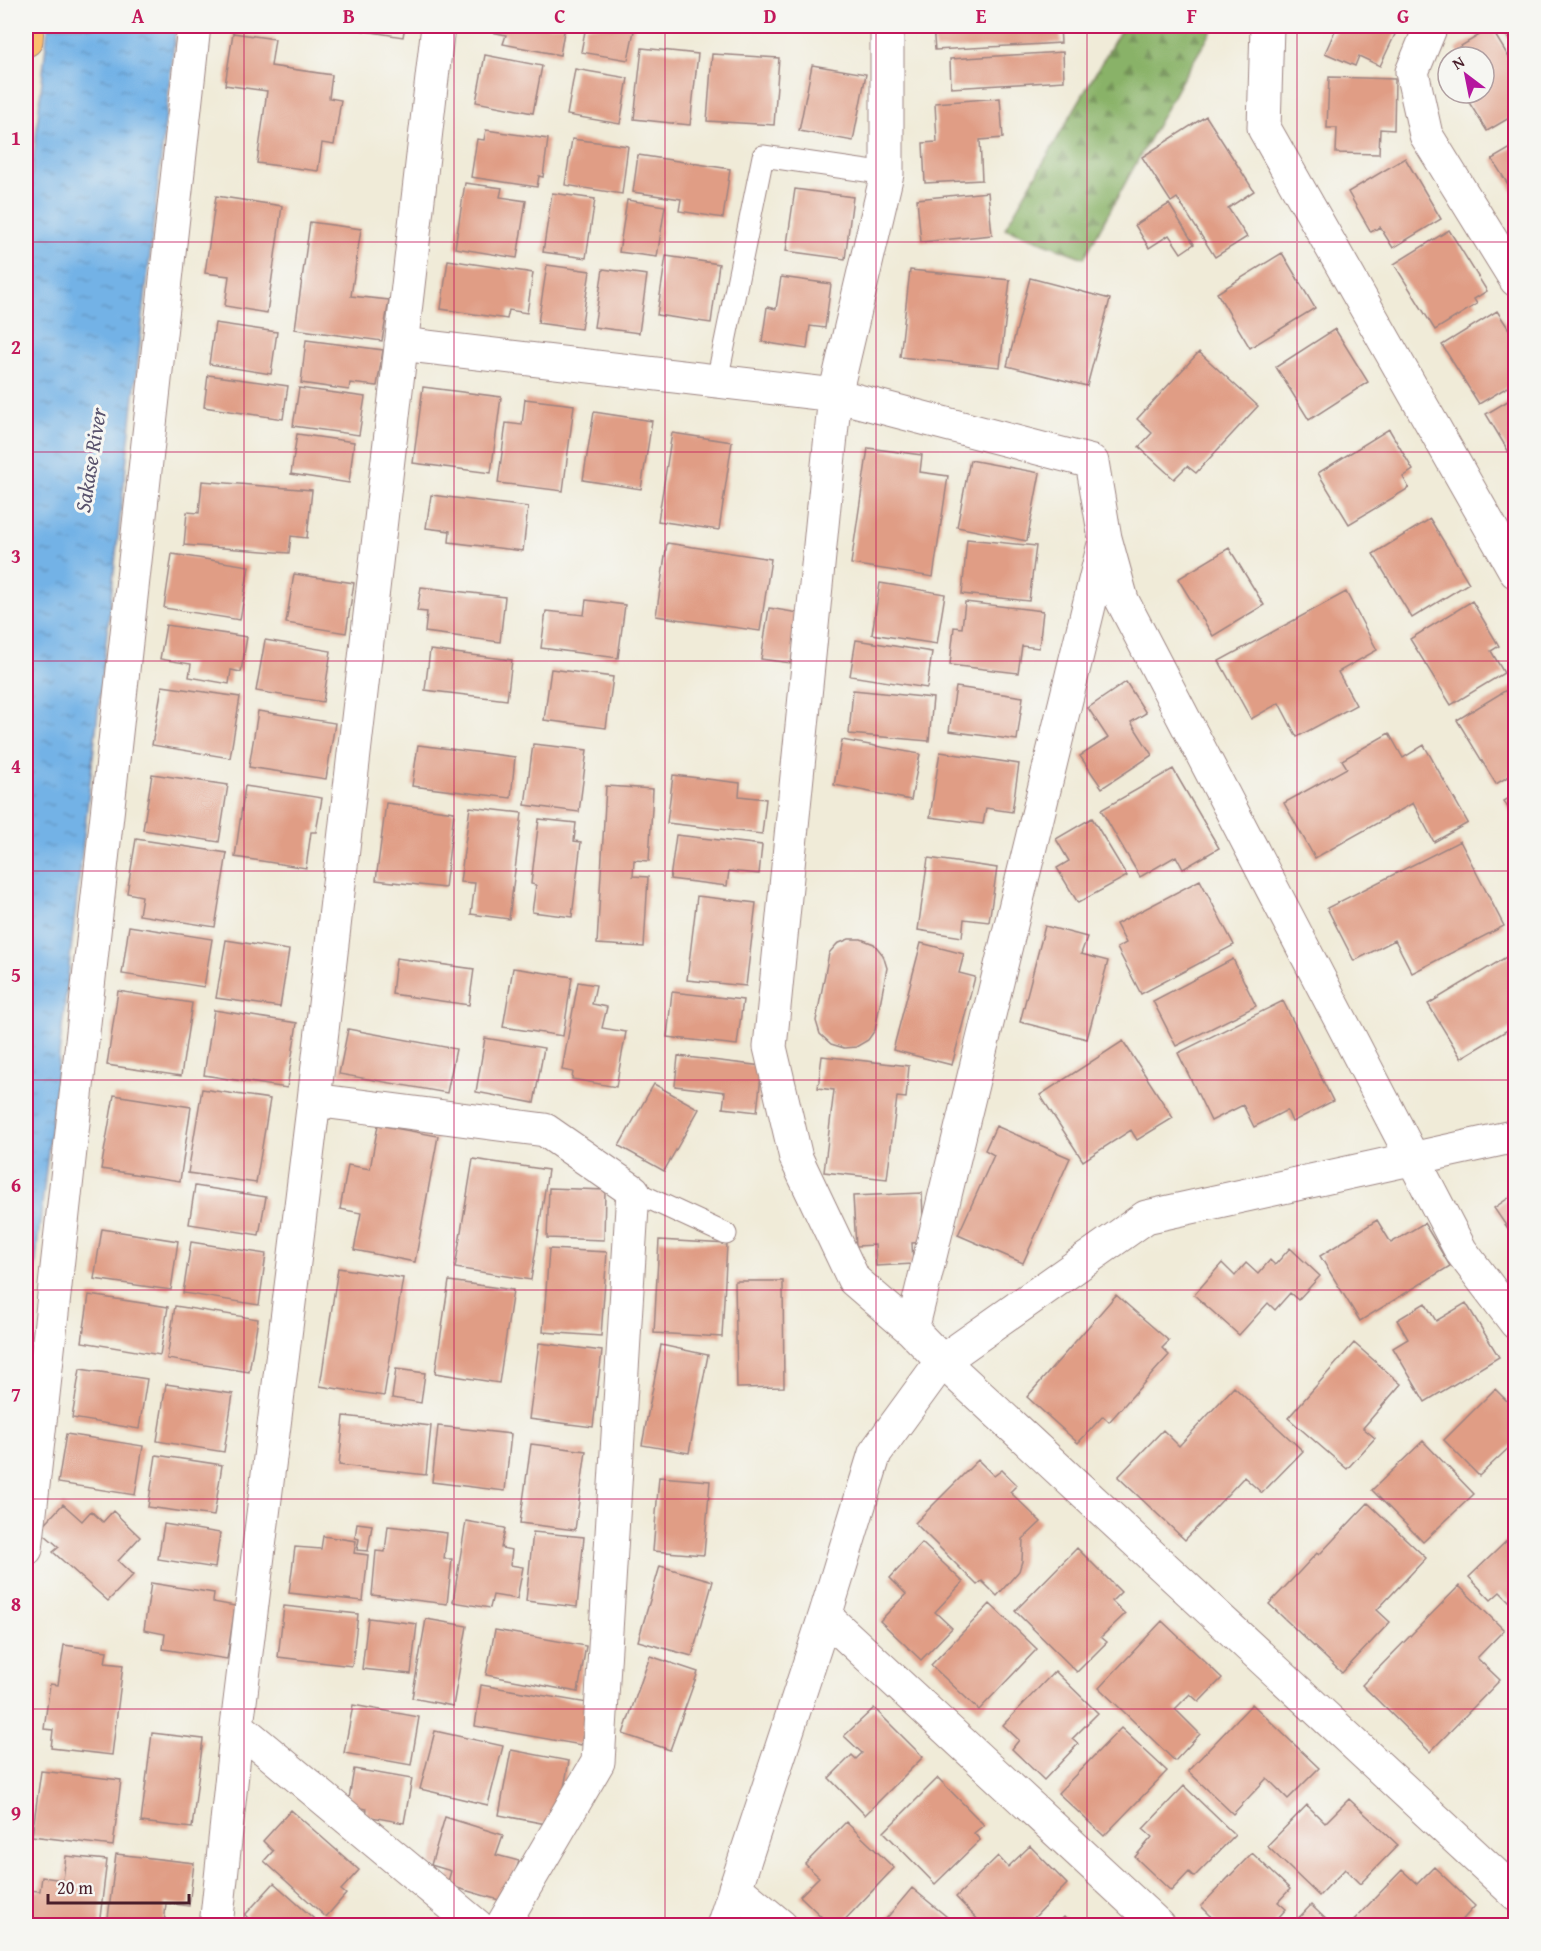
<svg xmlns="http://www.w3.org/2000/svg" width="1541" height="1951" font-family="'Gentium Book Plus',serif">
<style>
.forest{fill:url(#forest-firs);stroke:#6a684a;stroke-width:1.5}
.water{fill:url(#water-ripples);stroke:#5e6888;stroke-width:1.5}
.building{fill:#e09d85}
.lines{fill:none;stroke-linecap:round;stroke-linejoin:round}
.service-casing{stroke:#9d8582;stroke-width:23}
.minor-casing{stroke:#9d8582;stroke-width:35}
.primary-casing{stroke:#9d8582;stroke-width:35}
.service{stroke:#fff;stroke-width:21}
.minor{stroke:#fff;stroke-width:33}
.primary{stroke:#fbbd6e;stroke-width:33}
.grid{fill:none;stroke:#c2185b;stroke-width:1.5;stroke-opacity:0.55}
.labels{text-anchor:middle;stroke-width:6;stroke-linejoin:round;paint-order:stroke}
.water-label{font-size:22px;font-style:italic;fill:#58526c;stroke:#f6f6f2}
.neatline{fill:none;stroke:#c2185b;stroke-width:2}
.grid-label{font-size:20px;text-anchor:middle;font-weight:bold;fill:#c2185b}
</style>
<defs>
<pattern id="forest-firs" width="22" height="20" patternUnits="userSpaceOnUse" patternTransform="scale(1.5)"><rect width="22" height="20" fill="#89b268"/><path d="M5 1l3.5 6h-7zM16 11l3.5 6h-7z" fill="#729056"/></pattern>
<pattern id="water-ripples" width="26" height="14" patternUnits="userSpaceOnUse" patternTransform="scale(1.5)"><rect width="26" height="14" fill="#73b2e6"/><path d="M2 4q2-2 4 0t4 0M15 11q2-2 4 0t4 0" fill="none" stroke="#6090bb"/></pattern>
</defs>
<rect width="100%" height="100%" fill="#f6f6f2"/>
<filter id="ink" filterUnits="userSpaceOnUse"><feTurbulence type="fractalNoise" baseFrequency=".0167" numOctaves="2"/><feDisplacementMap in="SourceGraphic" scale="12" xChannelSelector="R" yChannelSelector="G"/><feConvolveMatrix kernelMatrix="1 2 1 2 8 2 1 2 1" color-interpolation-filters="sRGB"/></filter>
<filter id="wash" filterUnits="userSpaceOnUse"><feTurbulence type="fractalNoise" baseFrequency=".008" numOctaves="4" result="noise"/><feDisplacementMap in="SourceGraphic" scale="24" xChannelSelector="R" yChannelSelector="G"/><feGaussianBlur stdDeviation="1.35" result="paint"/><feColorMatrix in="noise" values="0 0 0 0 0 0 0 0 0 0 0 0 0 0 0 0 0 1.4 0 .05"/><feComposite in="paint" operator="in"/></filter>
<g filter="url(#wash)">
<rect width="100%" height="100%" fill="#f0ebd8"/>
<path class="forest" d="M1123 26H1215L1183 78 1084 258 1005 228Z"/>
<path class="water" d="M48 26H176L26 1346V226Z"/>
<g id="blocks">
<path class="building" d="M333 26H405L403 37Z
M477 26H565L560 55 503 44 506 35 477 29Z
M586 26H635L628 60 581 52Z
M933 26H1060L1061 43 935 50Z
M1337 26H1399L1380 66 1359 56 1355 66 1325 53Z
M1500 26H1516V50Z
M1491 28 1516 69V114L1487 131 1463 93H1484V57H1461L1456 49Z
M233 33 275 39 271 66 332 75 329 98 341 100 334 145 322 143 318 171 257 163 267 91 225 85Z
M642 48 698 54 690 125 634 119Z
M1063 52 1064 81 951 88 950 59Z
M712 54 779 58 774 125 707 121Z
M485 55 542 66 533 113 476 102Z
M812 65 866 74 853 141 799 131Z
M575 69 628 78 620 124 567 115Z
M1329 77 1395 79 1394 130 1380 129 1379 154 1336 153 1337 128H1327Z
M1000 98 1003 138 980 140 982 180 925 183 923 143 937 142 935 103Z
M1206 116 1254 191 1228 208 1247 237 1215 257 1177 198 1171 202 1142 157Z
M486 130 548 139 543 177 539 176 537 187 471 177 477 139 484 140Z
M572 139 628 146 622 194 565 185Z
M1516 145V197L1492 159Z
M638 155 730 169 723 218 679 211 681 199 633 192Z
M1405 158 1441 219 1393 248 1380 227 1371 232 1348 192Z
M465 183 502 188 500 197 526 201 517 258 455 248Z
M795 189 853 197 845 259 786 251Z
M988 192 992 235 921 242 917 199Z
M552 193 595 199 586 258 543 252Z
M216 196 282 206 267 313 225 306 229 276 205 273Z
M627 200 665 206 657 257 619 252Z
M1169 204 1194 244 1181 253 1169 235 1149 248 1135 225Z
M310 222 361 229 351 296 389 300 382 341 295 329Z
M1449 230 1487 291 1474 299 1477 304 1435 330 1394 264Z
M1282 253 1315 308 1250 348 1217 293Z
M666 256 719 264 711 323 657 315Z
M448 260 533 273 527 313 509 310 507 319 441 309Z
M547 265 590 271 581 329 538 323Z
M603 269 647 275 639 333 594 327Z
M910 270 1010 280 1000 367 900 357Z
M781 277 831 284 825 328 810 326 807 349 762 342 767 307 776 309Z
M1030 278 1110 299 1087 386 1007 366Z
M1497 311 1516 340V382L1479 404 1442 345Z
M215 323 277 332 271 374 209 364Z
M1335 329 1368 382 1309 420 1276 367Z
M306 340 383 350 377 386 350 383 349 390 301 383Z
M1199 352 1258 406 1196 473 1187 466 1174 479 1139 447 1152 433 1137 419Z
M208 375 288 386 283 419 204 407Z
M423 387 501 397 491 473 413 463Z
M299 388 365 397 359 435 293 426Z
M1516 396V464L1486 414Z
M525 399 574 405 563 491 498 483 506 423 522 425Z
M594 412 652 421 641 489 583 480Z
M1389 429 1413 470 1403 477 1409 488 1349 524 1318 473Z
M672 433 732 442 719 530 658 521Z
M297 434 354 442 349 483 291 474Z
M868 448 922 455 920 472 948 476 933 577 851 564Z
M970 460 1040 473 1027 541 957 527Z
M202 481 312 490 307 538 291 536 289 553 184 545 187 512 199 513Z
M431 495 528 507 523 551 449 542 450 531 426 528Z
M1430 519 1469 583 1412 618 1373 554Z
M967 539 1036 546 1029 601 962 594Z
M667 543 771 559 760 631 656 616Z
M1229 548 1264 605 1213 636 1178 579Z
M172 554 249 566 240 620 164 608Z
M294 574 354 583 346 633 286 623Z
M880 583 945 594 937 644 872 634Z
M421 587 505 597 500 642 425 632 427 612 417 611Z
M1346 592 1377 650 1338 672 1356 705 1297 737 1279 703 1251 719 1219 661Z
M586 600 625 605 618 658 541 648 546 611 584 615Z
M1472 601 1499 646 1491 651 1504 673 1451 705 1410 639Z
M965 602 1043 611 1039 648 1022 646 1018 673 950 665 954 627 962 628Z
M769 608 799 613 791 663 761 659Z
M166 625 247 637 241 672 231 670 229 684 189 677 191 664 160 659Z
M265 640 331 651 323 702 256 691Z
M856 640 932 652 927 688 850 676Z
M430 650 512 660 507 700 425 690Z
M551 669 613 677 606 728 544 720Z
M1126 682 1146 713 1131 722 1152 755 1102 788 1080 756 1108 738 1088 708Z
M1516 684V772L1496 784 1457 720Z
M162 686 240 697 230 758 152 745Z
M956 687 1023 697 1017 740 949 731Z
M853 690 933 698 929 741 849 734Z
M258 711 335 723 326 779 249 767Z
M1389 733 1403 758 1424 745 1468 823 1434 842 1413 803 1315 858 1284 803 1347 768 1342 760Z
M842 740 920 754 911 800 834 785Z
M533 744 587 750 579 812 525 805Z
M418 745 515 757 511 798 412 786Z
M940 752 1019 764 1012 812 986 808 983 824 930 817Z
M1173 769 1219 848 1183 869 1176 856 1140 877 1101 810Z
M152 774 228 785 219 842 143 830Z
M673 775 740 783 739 796 766 799 762 834 667 823Z
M245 786 322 798 316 832H311L306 868 235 857Z
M606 786 653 789 649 861 634 860 633 876 648 877 644 947 597 944Z
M1516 794V821L1504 801Z
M386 803 454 812 445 888 376 880Z
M470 807 522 813 509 919 471 914 475 883 460 882Z
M1092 818 1127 876 1078 903 1057 868 1069 861 1056 839Z
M539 819 576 823 574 841 581 842 572 917 532 912 536 885 531 884Z
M676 835 762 845 759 874 729 871 727 886 670 879Z
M136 839 227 853 215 927 139 915 142 896 127 893Z
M1460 841 1504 926 1412 973 1395 940 1354 961 1327 908Z
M928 858 997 868 989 922 964 919 962 937 918 930Z
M1200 880 1234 945 1141 994 1117 948 1126 943 1116 924Z
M697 896 756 903 746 986 687 980Z
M129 926 212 939 204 987 122 974Z
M1045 926 1087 937 1081 954 1108 961 1087 1039 1020 1022Z
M849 939H861L874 944 883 955 887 968 875 1030 868 1040 856 1047 844 1048 831 1044 820 1034 816 1021 829 953 837 944Z
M226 940 289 950 280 1007 216 998Z
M921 943 964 954 959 973 975 977 952 1065 893 1050Z
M1516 951V1025L1461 1058 1428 1004Z
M396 958 474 969 469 1005 392 994Z
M1233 959 1256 1006 1176 1046 1153 1001Z
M513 968 572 977 563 1036 503 1027Z
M578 982 596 985 592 1004 607 1007 602 1028 626 1032 616 1087 572 1079 573 1072 562 1070Z
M118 991 192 1003 181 1076 107 1065Z
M672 992 743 1000 737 1045 667 1037Z
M1283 1001 1333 1101 1292 1122 1287 1110 1254 1127 1243 1105 1211 1121 1178 1053Z
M214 1010 297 1023 287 1088 204 1075Z
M348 1029 456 1049 447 1093 339 1074Z
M485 1038 544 1048 534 1103 476 1092Z
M1123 1041 1173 1118 1137 1140 1131 1130 1083 1161 1040 1095Z
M678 1056 762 1066 757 1112 723 1108 725 1092 675 1086Z
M822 1056 909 1066 906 1098 897 1097 887 1179 824 1172 834 1090 818 1088Z
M654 1084 699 1109 664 1171 619 1146Z
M202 1089 270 1099 256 1183 188 1173Z
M114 1095 191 1107 180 1181 101 1169Z
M378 1125 438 1136 415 1262 354 1250 361 1213 340 1209 348 1165 370 1169Z
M996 1126 1070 1158 1023 1263 958 1235 994 1155 985 1150Z
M473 1159 548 1170 531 1280 455 1268Z
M195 1186 266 1197 259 1235 189 1224Z
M549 1188 605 1190 604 1240 547 1238Z
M922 1193 924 1242 912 1243 913 1264 876 1266 875 1245 856 1246 853 1196Z
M1516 1193V1229L1511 1233 1494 1208Z
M1377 1220 1391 1243 1424 1223 1450 1266 1360 1321 1320 1256Z
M102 1229 178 1241 171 1290 94 1279Z
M659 1240 727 1244 722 1337 654 1333Z
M191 1242 266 1254 259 1305 183 1293Z
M1290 1248 1320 1276 1298 1300 1290 1293 1275 1310 1268 1303 1239 1335 1194 1295 1222 1263 1235 1276 1246 1263 1258 1274 1270 1260 1275 1265Z
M549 1249 607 1252 601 1336 543 1332Z
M338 1268 403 1278 384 1396 320 1386Z
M449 1281 513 1290 499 1383 435 1373Z
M735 1281H783L784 1387 737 1388Z
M89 1295 168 1307 160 1355 82 1342Z
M1116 1295 1169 1341 1162 1348 1169 1355 1109 1422 1103 1416 1078 1443 1027 1397Z
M1425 1303 1436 1321 1466 1303 1499 1357 1425 1402 1393 1348 1408 1339 1397 1320Z
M175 1306 258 1319 249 1372 167 1359Z
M539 1343 602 1351 593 1427 529 1419Z
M1354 1343 1401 1384 1363 1428 1375 1438 1347 1469 1288 1418Z
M661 1345 708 1355 689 1453 642 1445Z
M80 1369 147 1379 139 1429 72 1418Z
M396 1369 425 1373 421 1403 392 1398Z
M166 1384 233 1394 224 1452 157 1441Z
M1234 1387 1303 1451 1262 1493 1244 1477 1185 1540 1118 1477 1163 1430 1179 1446Z
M1495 1389 1516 1410V1441L1479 1476 1444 1440Z
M344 1416 431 1426 426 1475 339 1465Z
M438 1426 511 1434 505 1491 432 1482Z
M66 1434 143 1446 135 1495 58 1483Z
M1423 1441 1474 1494 1423 1542 1372 1490Z
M531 1444 586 1451 575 1530 520 1523Z
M156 1455 222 1465 214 1516 148 1507Z
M978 1460 994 1476 1002 1470 1017 1485 1010 1492 1041 1522 1023 1539 1022 1561 1019 1571 997 1596 982 1581 977 1585 915 1523Z
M659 1477 710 1481 704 1555 653 1551Z
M1368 1503 1426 1558 1377 1610 1390 1622 1342 1673 1269 1604 1317 1553 1319 1555Z
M63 1504 82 1521 91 1511 103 1522 113 1511 140 1537 118 1561 133 1575 108 1601 53 1552 59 1547 39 1530Z
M466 1521 505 1528 501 1548 512 1550 510 1565 523 1567 517 1599 493 1595 490 1608 453 1602Z
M357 1523 372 1525 368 1551 357 1550 359 1539 355 1538Z
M164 1524 220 1533 215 1568 158 1559Z
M388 1526 447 1533 444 1559H452L447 1604 372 1595 376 1551 385 1552Z
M533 1532 584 1537 577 1607 526 1601Z
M1516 1532V1608L1500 1592 1491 1600 1469 1577Z
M323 1536 356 1541 354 1553 368 1555 363 1601 289 1593 295 1547 321 1549Z
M922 1543 963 1582 935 1612 952 1628 921 1660 880 1621 906 1594 890 1578Z
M1077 1548 1121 1592 1112 1601 1125 1614 1101 1637 1107 1642 1077 1672 1015 1611Z
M660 1566 713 1581 692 1656 638 1641Z
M151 1583 214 1593 213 1602 235 1606 227 1659 163 1649 165 1634 144 1630Z
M1459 1586 1504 1630 1477 1658 1500 1680 1430 1752 1362 1685Z
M990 1604 1037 1649 979 1710 931 1665Z
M284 1606 358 1614 352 1666 278 1657Z
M368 1618 417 1624 411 1674 362 1669Z
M426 1619 467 1626 453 1706 412 1698Z
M1162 1621 1222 1678 1199 1702 1190 1694 1175 1709 1200 1734 1175 1761 1099 1688Z
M495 1630 586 1646 578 1692 486 1675Z
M64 1645 107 1651 105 1663 123 1665 112 1755 51 1748 53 1730 44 1729 50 1684 58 1685Z
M650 1656 698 1672 670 1750 623 1734Z
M1055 1671 1098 1713 1072 1739 1078 1744 1044 1780 1012 1749 1019 1740 1003 1725Z
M481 1685 588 1703 581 1745 475 1726Z
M1252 1704 1319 1768 1288 1799 1267 1778 1233 1814 1188 1771Z
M353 1705 419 1717 411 1765 344 1753Z
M874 1708 923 1757 865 1815 829 1778 852 1755 856 1759 862 1753 844 1736Z
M1121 1728 1167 1771 1104 1836 1058 1793Z
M435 1731 503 1746 488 1805 420 1789Z
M152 1733 203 1739 192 1828 141 1822Z
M511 1750 569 1761 557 1826 499 1815Z
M354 1769 412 1779 404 1823 366 1816 367 1809 348 1805Z
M41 1771 121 1780 113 1846 32 1836Z
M938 1778 984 1825 974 1833 980 1840 935 1884 884 1832Z
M1184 1786 1235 1835 1194 1877 1189 1872 1171 1891 1135 1857 1152 1837 1143 1829Z
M1349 1799 1398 1845 1360 1884 1345 1869 1319 1896 1267 1846 1307 1805 1325 1823Z
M291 1810 359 1870 341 1890 346 1894 326 1917 264 1861 273 1851 263 1841Z
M445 1817 503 1835 496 1855 519 1861 506 1902 447 1885 451 1871 431 1865Z
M846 1822 894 1868 839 1926H831L800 1896 819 1877 805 1864Z
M1030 1846 1067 1884 1026 1926H984L956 1897 998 1856 1008 1867Z
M1252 1853 1290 1889 1278 1902 1286 1909 1271 1926H1221L1201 1906Z
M116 1854 194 1863 189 1906 166 1903 164 1926H107Z
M66 1856 107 1860 99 1926H26V1890L40 1891 42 1877 63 1880Z
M1434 1867 1475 1906 1457 1926H1348L1402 1870 1417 1884Z
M274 1883 322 1926H256L245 1915Z
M912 1888 958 1926H880Z
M1311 1905 1333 1926H1291Z
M1064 1917 1072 1926H1055Z
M1101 1919 1108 1926H1095Z"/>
</g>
</g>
<g filter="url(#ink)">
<use href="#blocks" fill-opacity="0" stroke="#9d8582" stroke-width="1.5"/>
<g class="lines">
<defs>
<path id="service" d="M717 381 763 156 887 174
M633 1191 726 1234"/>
<path id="minor" d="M887 26V174L835 395 770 1047 796 1158 854 1280 912 1330 942 1361 1516 1894
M1267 26 1264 128 1516 572
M1431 26 1412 72 1426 135 1516 280
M401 344 835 395 1092 462 1105 538 1122 600 1461 1251 1516 1323
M314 1100 545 1130 633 1191 598 1762 502 1926
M912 1330 1105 540
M26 1549 194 26
M825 1616 1159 1926
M237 1726 477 1926
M735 1888 781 1926
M216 1926 237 1726 314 1100 438 26
M723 1926 825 1616 875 1453 942 1361 1146 1217 1516 1136"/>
<path id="primary" d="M26 40 27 26"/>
</defs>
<use href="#service" class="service-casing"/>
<use href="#minor" class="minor-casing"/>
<use href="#primary" class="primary-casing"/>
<use href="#service" class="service"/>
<use href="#minor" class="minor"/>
<use href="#primary" class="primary"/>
</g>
</g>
<path class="grid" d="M244 26V1926M454 26V1926M665 26V1926M876 26V1926M1087 26V1926M1297 26V1926M26 242H1516M26 452H1516M26 661H1516M26 871H1516M26 1080H1516M26 1290H1516M26 1499H1516M26 1709H1516"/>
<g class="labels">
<g class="water-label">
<text transform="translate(90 460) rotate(-81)" y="8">Sakase River</text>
</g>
</g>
<rect width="1541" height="1951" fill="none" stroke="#f6f6f2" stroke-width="66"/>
<g transform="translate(1466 75) rotate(328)"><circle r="28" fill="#f6f6f2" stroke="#b1a0a2" stroke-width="1.5"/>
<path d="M0-4.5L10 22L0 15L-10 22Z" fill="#b5179e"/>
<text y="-9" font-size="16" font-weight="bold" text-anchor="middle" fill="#4a1f2b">N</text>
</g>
<path d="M48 1894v9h141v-9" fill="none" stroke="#4a1f2b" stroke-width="3"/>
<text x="57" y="1894" font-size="18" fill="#4a1f2b" stroke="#f6f6f2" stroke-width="4.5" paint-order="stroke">20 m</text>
<rect x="33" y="33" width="1475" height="1885" class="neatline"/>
<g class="grid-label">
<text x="138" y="23">A</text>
<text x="349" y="23">B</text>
<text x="560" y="23">C</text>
<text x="770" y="23">D</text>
<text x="981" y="23">E</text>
<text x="1192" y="23">F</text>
<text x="1403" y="23">G</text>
<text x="16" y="145">1</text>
<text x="16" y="354">2</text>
<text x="16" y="563">3</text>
<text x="16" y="773">4</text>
<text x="16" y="982">5</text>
<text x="16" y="1192">6</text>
<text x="16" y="1401">7</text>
<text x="16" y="1611">8</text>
<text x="16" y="1820">9</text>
</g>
</svg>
